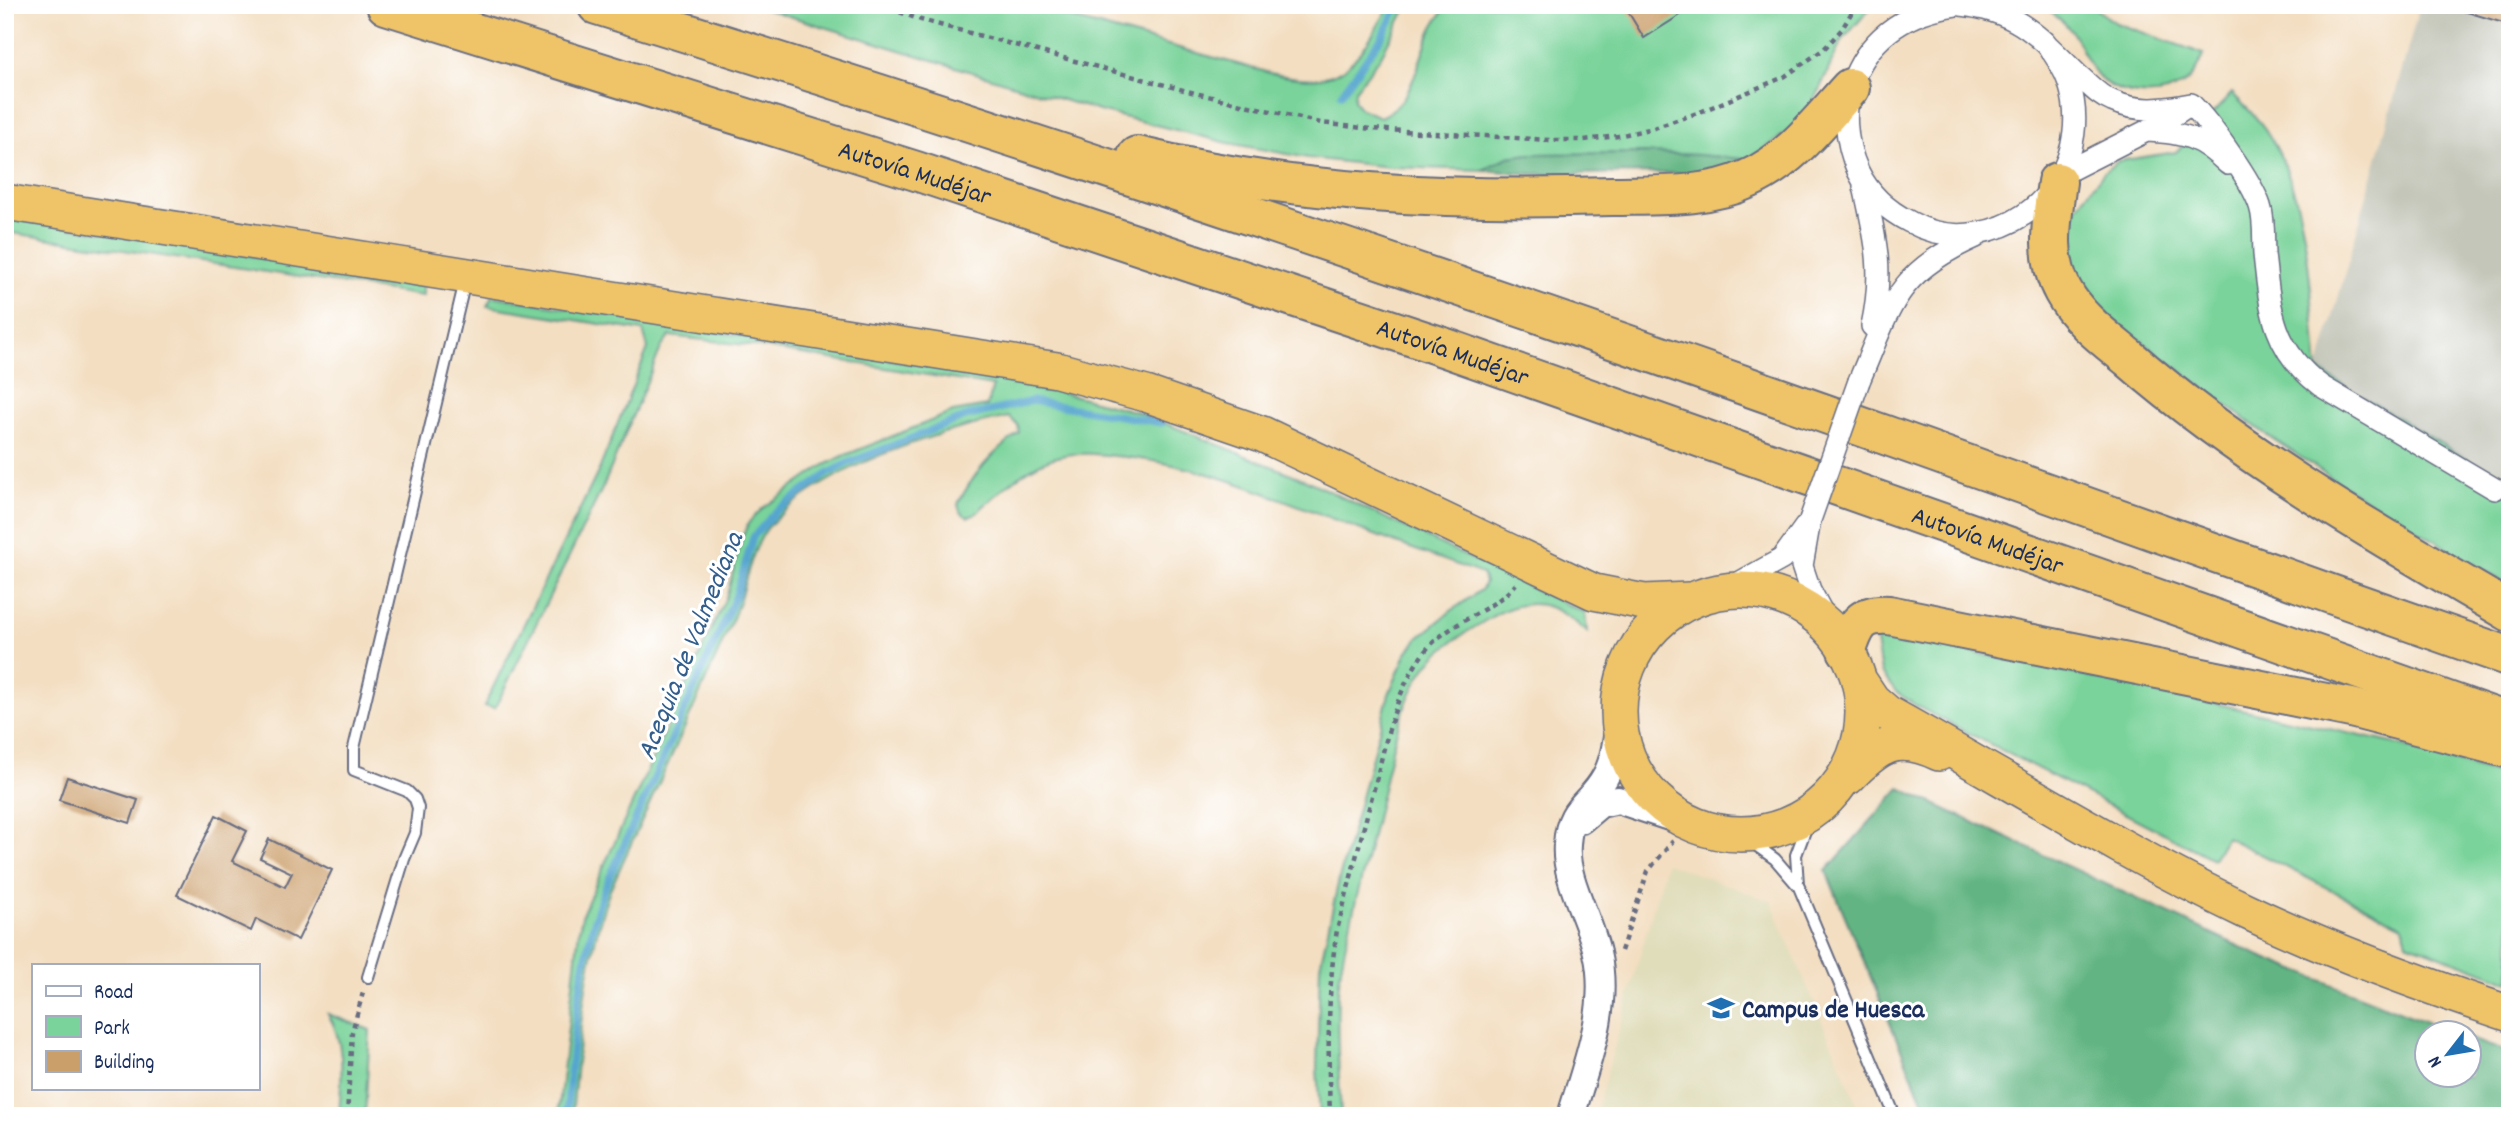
<svg xmlns="http://www.w3.org/2000/svg" width="2515" height="1121" font-family="Dekko,sans-serif">
<style>
.built{fill:#e0ddbb}
.industrial{fill:#c4c6b9}
.green{fill:#79d39a;stroke:#4a817c;stroke-width:2}
.forest{fill:#62b582;stroke:#3e7270;stroke-width:2}
.lines{fill:none;stroke-linecap:round;stroke-linejoin:round}
.stream{stroke:#56a5cf;stroke-width:7}
.building{fill:#cb9f6a}
.service-casing{stroke:#676c81;stroke-width:14}
.minor-casing{stroke:#676c81;stroke-width:24}
.tertiary-casing{stroke:#676c81;stroke-width:30}
.trunk-casing{stroke:#676c81;stroke-width:38}
.motorway-casing{stroke:#676c81;stroke-width:42}
.path{stroke:#676c81;stroke-width:4.5;stroke-dasharray:5 5;stroke-linecap:butt}
.service{stroke:#fff;stroke-width:10}
.minor{stroke:#fff;stroke-width:21}
.tertiary{stroke:#fff;stroke-width:26}
.trunk{stroke:#efc469;stroke-width:35}
.motorway{stroke:#efc469;stroke-width:38}
.minor-bridge-casing{stroke:#676c81;stroke-width:24;stroke-linecap:butt}
.minor-bridge{stroke:#fff;stroke-width:21}
.labels{text-anchor:middle;stroke-width:6;stroke-linejoin:round;paint-order:stroke}
.street-label{font-size:26px;fill:#1b2f5e;stroke:#fff}
.poi-label{font-size:26px;font-weight:bold;fill:#1b2f5e;stroke:#fff;text-anchor:start}
.water-label{font-size:28px;font-style:italic;fill:#335e8b;stroke:#fff}
</style>
<rect width="100%" height="100%" fill="#fff"/>
<filter id="ink" filterUnits="userSpaceOnUse"><feTurbulence type="fractalNoise" baseFrequency=".0143" numOctaves="2"/><feDisplacementMap in="SourceGraphic" scale="14" xChannelSelector="R" yChannelSelector="G"/><feConvolveMatrix kernelMatrix="1 2 1 2 8 2 1 2 1" color-interpolation-filters="sRGB"/></filter>
<filter id="wash" filterUnits="userSpaceOnUse"><feTurbulence type="fractalNoise" baseFrequency=".00686" numOctaves="4" result="noise"/><feDisplacementMap in="SourceGraphic" scale="28" xChannelSelector="R" yChannelSelector="G"/><feGaussianBlur stdDeviation="1.57" result="paint"/><feColorMatrix in="noise" values="0 0 0 0 0 0 0 0 0 0 0 0 0 0 0 0 0 1.4 0 .05"/><feComposite in="paint" operator="in"/></filter>
<g filter="url(#wash)">
<rect width="100%" height="100%" fill="#f3dec1"/>
<path class="built" d="M1666 863 1771 901 1862 1116H1595Z"/>
<path class="industrial" d="M2420 5H2510V485L2318 370Z"/>
<path class="green" d="M753 5H1023L1270 73C1345 91 1355 64 1390 5H1408L1381 56 1355 90 1354 101 1361 109 1380 117C1414 104 1418 58 1432 29 1436 21 1442 13 1447 5H1873L1841 42 1820 88 1807 111 1790 130 1749 160 1699 155 1646 153 1529 154 1508 157 1482 170 1389 167 1308 158 1228 143 1099 111Z
M2042 5H2090L2116 23 2204 54C2199 65 2193 78 2182 85 2158 101 2114 96 2096 74 2086 61 2081 44 2071 31 2064 21 2052 12 2042 5Z
M2232 93C2243 105 2256 116 2265 129 2311 196 2310 292 2318 370L2510 485V586L2344 486 2261 431 2112 319 2084 292 2072 267 2067 235 2076 208 2104 172 2118 161 2176 152Z
M5 217 423 283V296L5 232Z
M492 296 1007 378 1137 412 1306 480 1585 613 1587 632C1553 601 1528 594 1488 619 1462 635 1436 649 1420 676 1397 713 1390 761 1380 802 1372 835 1365 867 1356 900 1349 931 1340 962 1338 994 1336 1034 1339 1075 1341 1116H1320L1317 1068 1320 966 1339 879 1389 694 1406 654 1417 639 1451 611 1482 589 1485 582 1482 574C1436 557 1389 541 1343 523 1268 494 1194 462 1114 456 1097 454 1078 452 1061 456 1026 464 1000 492 974 515L968 517C961 514 959 511 958 504 973 474 992 453 1019 433L1018 426 1009 417C933 432 824 467 770 525 750 547 745 591 733 618 694 710 651 799 610 890 584 962 579 1040 572 1116H558L579 930 583 912 727 595 742 537 749 522 763 508 823 466 843 456 953 412 987 406 993 386 754 346 670 336 661 348 603 487 495 708 484 706 599 470 648 348 643 331 487 306Z
M1875 636 1956 649 2196 699 2392 743 2510 777V982L2407 943 2403 926 2226 837 2213 859 1918 707 1895 691 1881 672Z
M328 1014 370 1030 365 1116H339C341 1080 347 1046 328 1014Z"/>
<path class="forest" d="M1646 153 1699 155 1744 159 1724 168 1697 173 1533 174 1482 170 1508 157 1529 154Z
M1900 788 2260 956 2454 1033 2428 1034V1076H2470V1039L2510 1053V1116H1929L1826 871Z"/>
<g class="lines">
<path class="stream" d="M1341 94 1381 38 1399 5
M566 1116C573 1041 579 963 603 892L736 595 753 537 776 511 829 473 848 463 965 417 1032 401 1162 423"/>
</g>
<g id="blocks">
<path class="building" d="M1624 5H1696L1644 38Z
M2448 5H2510V25L2447 6Z
M67 777 138 800 130 823 59 800Z
M216 815 247 831 232 861 285 887 292 873 260 858 269 839 332 870 298 940 256 919 251 931 177 895Z"/>
</g>
</g>
<g filter="url(#ink)">
<use href="#blocks" fill-opacity="0" stroke="#676c81" stroke-width="2"/>
<g class="lines">
<defs>
<path id="service" d="M1740 834 1775 859 1799 887 1895 1116
M1798 884 1796 855 1812 812
M368 977 404 859 415 833 418 808 415 799 407 791 354 770V748L465 281"/>
<path id="minor" d="M1956 5C1910 11 1872 34 1854 78 1842 108 1845 142 1858 171 1869 194 1888 211 1910 222 1930 233 1954 237 1977 233 2047 222 2091 152 2069 83 2064 68 2055 55 2045 42
M1961 5C2019 11 2039 37 2078 75 2089 84 2098 96 2112 101 2138 113 2164 109 2191 104
M2191 104C2210 123 2252 181 2260 206 2265 221 2263 238 2264 254 2270 310 2273 350 2321 386L2495 489
M2148 131C2185 133 2200 137 2228 164
M2062 174 2162 123 2183 109
M1864 186C1876 240 1884 270 1872 326
M1859 381C1892 304 1895 273 1976 237
M1810 520 1802 566 1810 590 1830 627
M1726 590 1782 559 1805 527"/>
<path id="tertiary" d="M1581 820 1600 804 1618 800 1699 827
M1571 1116C1586 1064 1610 1008 1597 953 1590 919 1564 879 1567 845 1569 805 1590 805 1605 777 1614 762 1616 742 1619 725"/>
<path id="trunk" d="M5 202 1057 370 1146 394 1262 434 1594 592 1644 602 1689 600
M1619 712a122 122 0 1 1 244 0a122 122 0 1 1-244 0Z
M1860 682 1872 700 1887 713C2006 779 2121 851 2244 910 2330 951 2419 983 2510 1014
M1848 777C1879 745 1896 733 1939 753"/>
<g id="motorway">
<path id="s1" d="M386 5 916 171 1446 348 2510 723"/>
<path d="M597 5C1031 139 1460 284 1888 436 2095 509 2302 585 2510 657"/>
<path d="M1137 156C1292 194 1453 201 1612 196 1656 195 1707 198 1748 179 1791 160 1819 122 1850 88"/>
<path d="M2057 182C2052 219 2044 257 2063 291 2078 319 2106 339 2130 359 2245 459 2379 535 2510 612"/>
<path d="M1847 650C1855 626 1860 613 1889 615L2351 708 2510 749"/>
</g>
</defs>
<use href="#service" class="service-casing"/>
<use href="#minor" class="minor-casing"/>
<use href="#tertiary" class="tertiary-casing"/>
<use href="#trunk" class="trunk-casing"/>
<use href="#motorway" class="motorway-casing"/>
<path class="path" d="M881 5 921 20 1195 93 1321 123 1371 129 1549 140H1584L1618 136 1654 128 1700 112 1784 77 1824 49 1842 29 1856 5
M1621 951 1648 871 1673 841
M347 1116 352 1032 364 989
M1330 1116C1328 1053 1327 992 1337 930 1350 882 1362 833 1375 785 1386 741 1395 692 1423 654 1446 622 1490 614 1516 584"/>
<use href="#service" class="service"/>
<use href="#minor" class="minor"/>
<use href="#tertiary" class="tertiary"/>
<use href="#trunk" class="trunk"/>
<use href="#motorway" class="motorway"/>
<defs>
<path id="minor-bridge" d="M1810 520 1859 381"/>
</defs>
<use href="#minor-bridge" class="minor-bridge-casing"/>
<use href="#minor-bridge" class="minor-bridge"/>
</g>
</g>
<defs>
<symbol id="university-bare" viewBox="-9 -9 18 18"><path d="M0-5L7-2L0 1L-7-2ZM-4 1L0 2.5L4 1V4Q0 6-4 4Z" fill="#1f6fb2" stroke="#fff" stroke-width="2.5" paint-order="stroke"/></symbol>
</defs>
<g fill-rule="evenodd">
<use href="#university-bare" x="1702" y="989" width="38" height="38"/>
</g>
<g class="labels">
<g class="street-label">
<text dy="9" stroke="none"><textPath href="#s1" startOffset="555">Autovía Mudéjar</textPath></text>
<text dy="9" stroke="none"><textPath href="#s1" startOffset="1122">Autovía Mudéjar</textPath></text>
<text dy="9" stroke="none"><textPath href="#s1" startOffset="1689">Autovía Mudéjar</textPath></text>
</g>
<g class="poi-label">
<text x="1742" y="1017">Campus de Huesca</text>
</g>
<g class="water-label">
<text transform="translate(688 645) rotate(-68)" y="10">Acequia de Valmediana</text>
</g>
</g>
<rect width="2515" height="1121" fill="none" stroke="#fff" stroke-width="28"/>
<rect x="32" y="964" width="228" height="126" fill="#ffffff" stroke="#a4acbf" stroke-width="2"/>
<rect x="46" y="986" width="35" height="10" fill="#ffffff" stroke="#a4acbf" stroke-width="2"/>
<text x="94" y="998" font-size="21" fill="#1b2f5e">Road</text>
<rect x="46" y="1016" width="35" height="21" fill="#79d39a" stroke="#a4acbf" stroke-width="2"/>
<text x="94" y="1034" font-size="21" fill="#1b2f5e">Park</text>
<rect x="46" y="1051" width="35" height="21" fill="#cb9f6a" stroke="#a4acbf" stroke-width="2"/>
<text x="94" y="1068" font-size="21" fill="#1b2f5e">Building</text>
<g transform="translate(2448 1054) rotate(239)"><circle r="33" fill="#ffffff" stroke="#a4acbf" stroke-width="2"/>
<path d="M0-5L12 26L0 18L-12 26Z" fill="#1f6fb2"/>
<text y="-10" font-size="19" font-weight="bold" text-anchor="middle" fill="#1b2f5e">N</text>
</g>
</svg>
